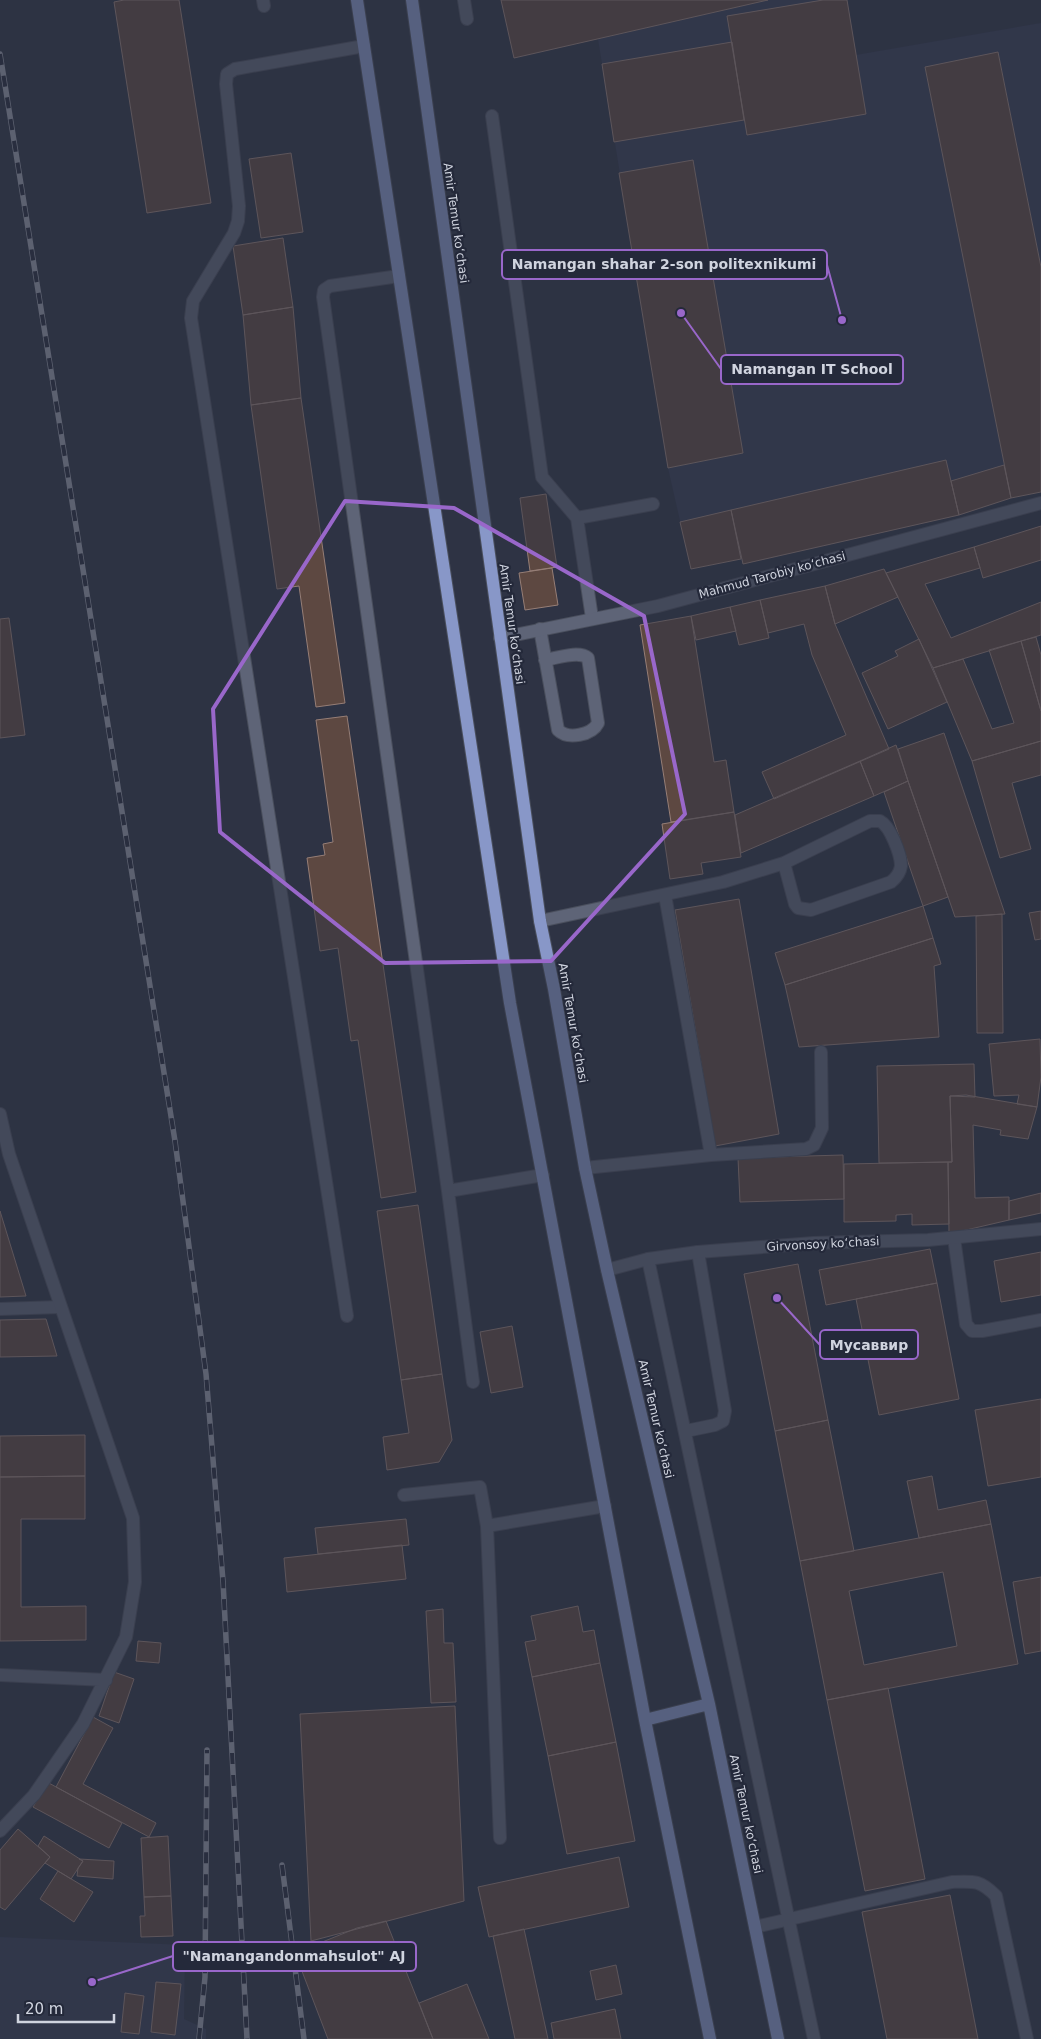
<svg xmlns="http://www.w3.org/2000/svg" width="1041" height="2039" font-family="'DejaVu Sans',sans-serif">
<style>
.built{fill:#353c53}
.building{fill:#5d4841;stroke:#967e76;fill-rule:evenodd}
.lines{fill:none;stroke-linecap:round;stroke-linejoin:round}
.lane-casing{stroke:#4a4f5d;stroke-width:14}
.street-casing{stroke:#4a4f5d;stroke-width:14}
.primary-casing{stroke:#4a4f5d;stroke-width:14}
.lane{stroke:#5e6477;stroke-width:12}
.street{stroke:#5e6477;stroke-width:12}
.primary{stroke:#8897c8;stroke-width:12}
.rail-casing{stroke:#969aa7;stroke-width:5.5}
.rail{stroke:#24293a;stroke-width:4;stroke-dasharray:11;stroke-linecap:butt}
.marked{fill:none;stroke:#9967ca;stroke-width:4;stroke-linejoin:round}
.labels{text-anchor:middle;stroke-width:4.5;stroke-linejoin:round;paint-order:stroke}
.street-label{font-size:12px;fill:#d0d4df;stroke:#24293a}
.leader{fill:none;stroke:#9967ca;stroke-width:2}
.callout-dot{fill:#9967ca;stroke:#24293a;stroke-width:2}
.callout{fill:#24293a;stroke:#9967ca;stroke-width:2}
.callout-label{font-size:14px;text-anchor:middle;font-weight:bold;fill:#d0d4df}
</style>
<rect width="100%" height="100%" fill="#2e3344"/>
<path class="built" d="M768 0H847L856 55 1041 23V492L1011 498 959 515 743 564 741 559 691 569 668 468 598 39Z
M0 1937 185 1945 184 2019 206 2029V2039H0Z"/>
<path class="building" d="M124 0H179L211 203 147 213 114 2Z
M501 0H768L514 58Z
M823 0H847L866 114 747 135 727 16Z
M732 42 744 120 614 142 602 64Z
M998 52 1041 267V492L1011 498 925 67Z
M291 153 303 232 261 238 249 159Z
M693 160 743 453 668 468 619 173Z
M283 238 293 307 243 315 233 246Z
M293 307 301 398 251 405 243 315Z
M301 398 345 703 316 707 299 586 277 589 251 405Z
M946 460 959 515 743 564 731 510Z
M1004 465 1011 498 959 515 951 481Z
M546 494 557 567 530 571 520 498Z
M731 510 741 559 691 569 680 522Z
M1041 526V560L983 578 974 547Z
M974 547 980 568 925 584 951 638 1041 602V635L933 668 886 573Z
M552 568 558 605 525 610 519 573Z
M884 569 898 597 835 624 825 586Z
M825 586 835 624 889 749 774 799 762 772 846 735 812 655 804 624 768 633 760 600Z
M760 600 769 638 739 645 730 607Z
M730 607 736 631 696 640 691 616Z
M691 616 714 762 726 760 734 812 671 822 640 625Z
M9 618 25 735 0 738V619Z
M1036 637 1041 655V711L1021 641Z
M919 639 947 702 888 729 862 673 898 656 895 651Z
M1021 641 1041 711V741L972 761 933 668 963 659 992 729 1014 723 989 650Z
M347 716 416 1192 381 1198 358 1040 351 1041 338 948 320 951 307 858 325 855 323 844 333 842 316 720Z
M944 733 1005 914 955 917 908 781 898 749Z
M1041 741V775L1012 783 1031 849 1000 858 972 761Z
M896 745 908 781 874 796 860 761Z
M860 761 874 796 741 853 735 815Z
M908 781 948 897 923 906 884 792Z
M734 812 741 857 701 863 703 874 670 879 662 824Z
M739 899 779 1134 715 1146 675 910Z
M923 906 933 938 785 985 775 953Z
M1041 911V939L1035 940 1029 913Z
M1002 914 1003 1033H977L976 916Z
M933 938 941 964 934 966 939 1037 799 1047 785 985Z
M1040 1039 1041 1077 1037 1107 1017 1104 1019 1095 994 1096 989 1044Z
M974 1064 975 1097 950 1096 952 1162 879 1163 877 1066Z
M966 1095 1037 1107 1028 1139 1000 1135 1001 1130 973 1125 975 1198 1009 1197V1220L949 1234 948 1162H952L950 1096Z
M843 1155 844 1199 740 1202 738 1158Z
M948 1162 949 1224 912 1225V1214L896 1215V1221L844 1222V1164Z
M1041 1193V1213L1009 1220V1201Z
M418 1205 442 1374 401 1380 377 1211Z
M0 1211 26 1296 0 1297Z
M930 1249 937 1283 826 1305 819 1270Z
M1041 1252V1295L1001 1302 994 1261Z
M798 1264 828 1420 775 1431 744 1274Z
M937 1283 959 1399 879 1415 856 1299Z
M46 1319 57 1356 0 1357V1320Z
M512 1326 523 1387 491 1393 480 1332Z
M442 1374 452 1440 439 1462 387 1470 383 1437 409 1433 401 1380Z
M1041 1399V1477L988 1486 975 1410Z
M828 1420 854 1551 800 1561 775 1431Z
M85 1435V1476L0 1477V1436Z
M85 1476V1519H21V1607L86 1606V1640L0 1641V1477Z
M932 1476 938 1510 986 1500 991 1524 919 1538 907 1481Z
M406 1519 409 1545 318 1554 315 1528Z
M991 1524 1018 1664 827 1700 800 1561ZM943 1572 957 1646 864 1665 849 1591Z
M402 1545 406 1579 287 1592 284 1558Z
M1041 1577V1651L1025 1654 1013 1582Z
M578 1606 583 1632 594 1630 600 1663 532 1677 525 1642 536 1640 531 1616Z
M443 1609 444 1643H453L456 1702 431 1703 426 1611Z
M138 1641 161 1643 159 1663 136 1661Z
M600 1663 616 1742 548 1756 532 1677Z
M114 1672 134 1679 119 1723 99 1716Z
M888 1688 925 1879 865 1891 827 1700Z
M455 1706 464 1901 311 1941 300 1714Z
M93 1717 113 1728 83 1784 156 1823 149 1837 56 1787Z
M616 1742 635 1841 567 1854 548 1756Z
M47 1782 122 1823 109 1848 33 1807Z
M18 1829 50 1857 5 1910 0 1907V1850Z
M44 1836 83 1861 71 1879 45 1863 50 1857 38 1846Z
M168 1836 171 1896 144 1897 141 1838Z
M619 1857 629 1907 489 1937 478 1887Z
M79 1859 114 1861 113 1879 77 1876 78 1868 83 1861Z
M58 1871 93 1892 74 1922 40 1899Z
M950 1895 978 2039H887L862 1912Z
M171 1896 173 1936 141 1937 140 1916H145L144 1897Z
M386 1921 433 2039H328L295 1953 357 1928Z
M524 1929 548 2039H515L493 1936Z
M616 1965 622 1994 596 2000 590 1971Z
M156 1982 181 1984 175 2035 151 2032Z
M467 1984 489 2039H433L419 2003Z
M125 1993 144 1996 139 2034 121 2032Z
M615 2009 621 2039H554L551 2023Z"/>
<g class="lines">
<defs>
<path id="lane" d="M263 0 264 6
M464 0 467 19
M492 116 542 477 577 518 592 618
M399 276 330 286 324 290 323 297 448 1191 543 1175
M577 518 653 504
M540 629 558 730C568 740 592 735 598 723L588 658C579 650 557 658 545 660
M665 895 711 1155
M540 921 723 882 784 863 870 821H880C890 826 901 854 901 866 900 873 896 878 891 882L811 910 798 908 795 904 784 863
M585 1168 711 1155 806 1149 814 1145 822 1128 821 1052
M448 1191 473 1382
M954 1238 966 1324 972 1331H982L1041 1320
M648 1259 814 2039
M0 1309 60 1307
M347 1316 191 318 193 301 234 233 238 221 239 206 226 84 227 74 235 69 364 46
M686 1431 715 1425 723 1421 725 1411 698 1252
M404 1495 480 1487 487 1526 605 1506
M487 1526 500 1838
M755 1927 952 1882C974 1881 980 1880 996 1896L1027 2039"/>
<path id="street" d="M500 638 658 606 1041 503
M0 1114 9 1154 133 1518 135 1582 126 1637 83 1724 34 1795 0 1831
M607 1270 648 1259 698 1252 814 1243 928 1240 1041 1229
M0 1675 106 1680"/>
<path id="primary" d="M357 0 510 1003 645 1720 710 2039
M412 0 540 921 554 989 585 1168 607 1270 709 1704 778 2039
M645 1720 709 1704"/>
</defs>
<use href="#lane" class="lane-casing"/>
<use href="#street" class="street-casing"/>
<use href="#primary" class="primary-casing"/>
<use href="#lane" class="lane"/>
<use href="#street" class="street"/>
<use href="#primary" class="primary"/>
<defs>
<path id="rail" d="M0 54 175 1141 206 1374 223 1581 247 2039
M282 1865 304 2039
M199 2039 205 1977 207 1750"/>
</defs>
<use href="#rail" class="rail-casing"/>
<use href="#rail" class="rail"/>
</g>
<path d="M0 0H1041V2039H0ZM345 501 454 508 644 616 685 814 551 961 385 963 220 832 213 709Z" fill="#2e3344" fill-opacity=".55" fill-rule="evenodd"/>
<path class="marked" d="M345 501 454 508 644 616 685 814 551 961 385 963 220 832 213 709Z"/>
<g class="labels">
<g class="street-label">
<text transform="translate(456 223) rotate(82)" y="4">Amir Temur koʻchasi</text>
<text transform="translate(772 575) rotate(-15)" y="4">Mahmud Tarobiy koʻchasi</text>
<text transform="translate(512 624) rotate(82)" y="4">Amir Temur koʻchasi</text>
<text transform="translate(573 1023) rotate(80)" y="4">Amir Temur koʻchasi</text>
<text transform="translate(823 1244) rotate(-3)" y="4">Girvonsoy koʻchasi</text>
<text transform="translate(656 1419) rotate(77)" y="4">Amir Temur koʻchasi</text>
<text transform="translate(746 1814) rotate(78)" y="4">Amir Temur koʻchasi</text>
</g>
</g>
<path class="leader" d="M842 320L827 265M681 313L721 369M777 1298L820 1345M92 1982L173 1956"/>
<g class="callout-dot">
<circle cx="842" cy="320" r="5"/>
<circle cx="681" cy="313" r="5"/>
<circle cx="777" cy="1298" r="5"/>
<circle cx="92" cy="1982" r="5"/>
</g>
<g class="callout">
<rect x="502" y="250" width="325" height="29" rx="5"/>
<rect x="721" y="355" width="182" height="29" rx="5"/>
<rect x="820" y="1330" width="98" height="29" rx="5"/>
<rect x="173" y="1942" width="243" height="29" rx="5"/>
</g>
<g class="callout-label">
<text x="664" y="269">Namangan shahar 2-son politexnikumi</text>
<text x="812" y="374">Namangan IT School</text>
<text x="869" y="1350">Мусаввир</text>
<text x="294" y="1961">"Namangandonmahsulot" AJ</text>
</g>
<path d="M18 2014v8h96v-8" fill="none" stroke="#d0d4df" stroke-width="2.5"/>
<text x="25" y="2014" font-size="15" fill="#d0d4df" stroke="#24293a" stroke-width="4" paint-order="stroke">20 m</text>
</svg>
